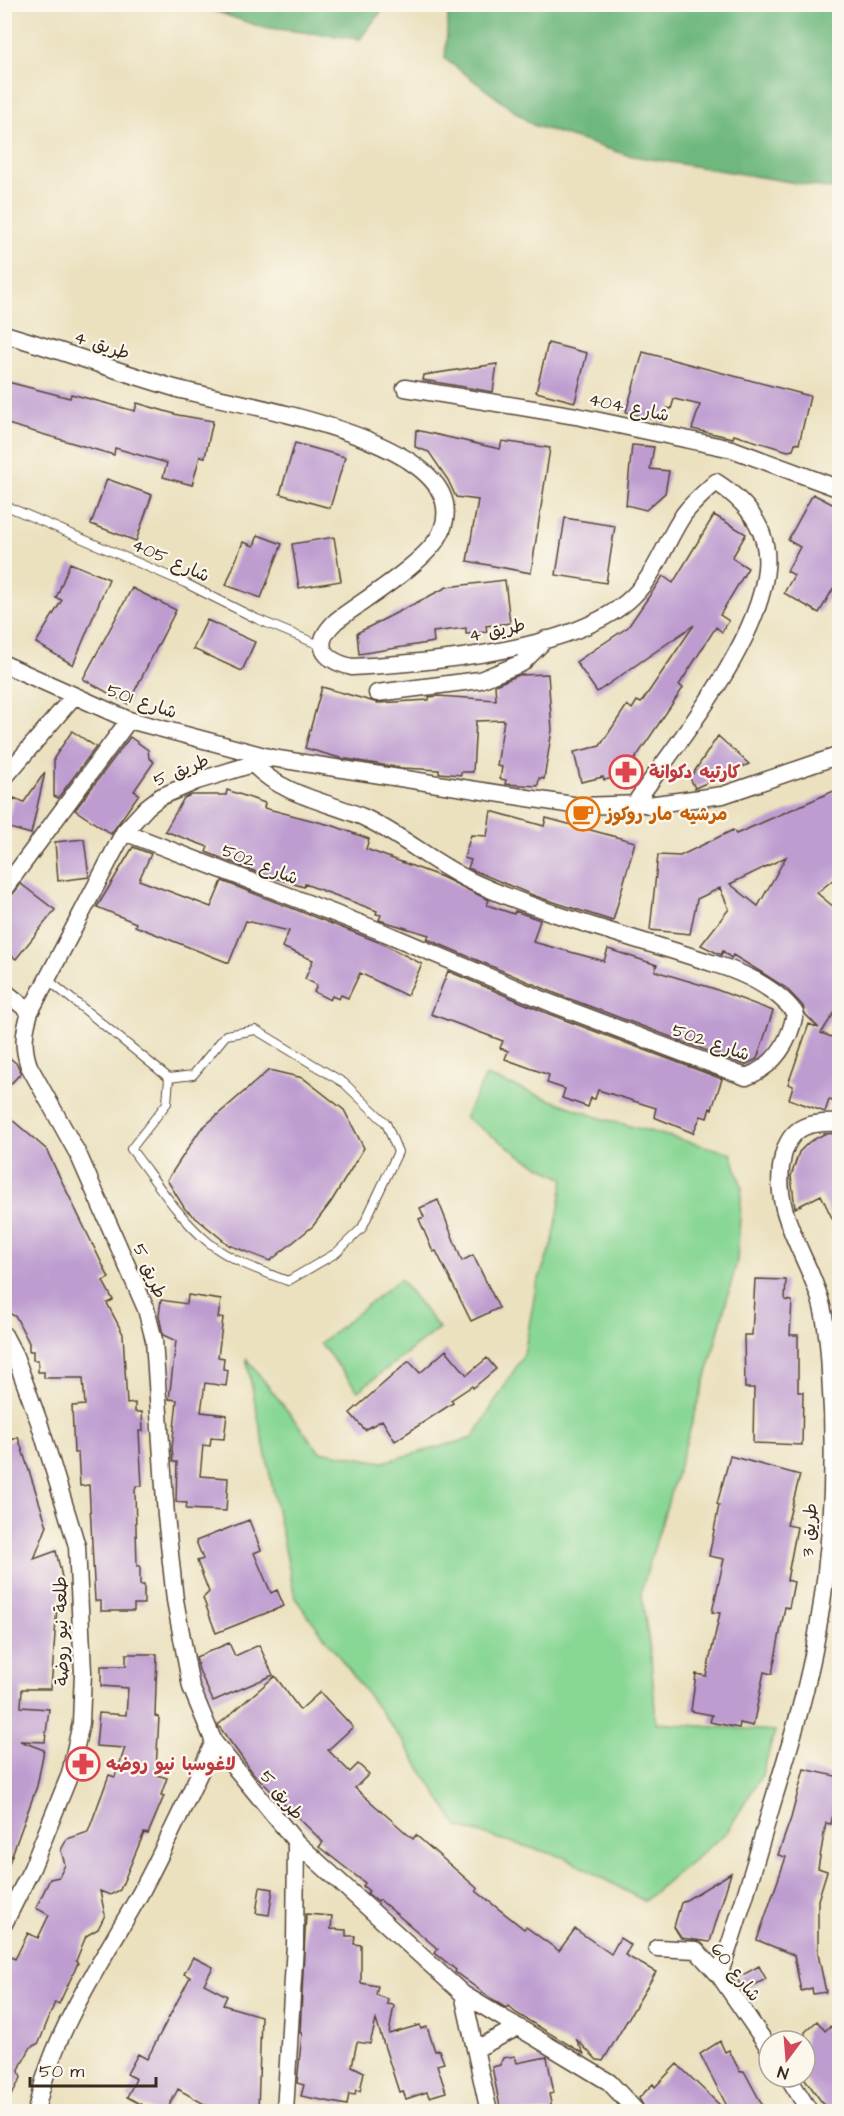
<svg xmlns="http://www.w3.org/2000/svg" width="844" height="2116" font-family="'Architects Daughter','Playpen Sans Arabic',sans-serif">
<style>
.green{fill:#89d795;stroke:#62805a;stroke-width:1.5}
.forest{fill:#6eb87e;stroke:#54714e;stroke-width:1.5}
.building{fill:#be9cd0;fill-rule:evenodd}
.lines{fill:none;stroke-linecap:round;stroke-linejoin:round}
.lane-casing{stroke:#554536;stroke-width:10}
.street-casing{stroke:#554536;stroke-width:19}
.lane{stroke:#fff;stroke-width:8}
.street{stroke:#fff;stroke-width:16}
.labels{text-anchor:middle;stroke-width:4.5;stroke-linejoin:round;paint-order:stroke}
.street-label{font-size:18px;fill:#3b2a1e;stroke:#fbf7ec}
.health-label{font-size:18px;font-weight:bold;fill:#be3a42;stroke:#fbf7ec;text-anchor:start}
.food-label{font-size:18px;font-weight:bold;fill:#c56008;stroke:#fbf7ec;text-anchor:start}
</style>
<rect width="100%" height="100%" fill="#fbf7ec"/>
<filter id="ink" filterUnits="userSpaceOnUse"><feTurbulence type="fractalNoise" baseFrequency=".0167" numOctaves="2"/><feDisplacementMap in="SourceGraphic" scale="12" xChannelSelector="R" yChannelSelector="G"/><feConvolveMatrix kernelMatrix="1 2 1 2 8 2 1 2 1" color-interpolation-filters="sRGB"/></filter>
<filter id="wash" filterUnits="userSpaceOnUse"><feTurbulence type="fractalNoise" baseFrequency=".008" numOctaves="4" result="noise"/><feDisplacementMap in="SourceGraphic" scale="24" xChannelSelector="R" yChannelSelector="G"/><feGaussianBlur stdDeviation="1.35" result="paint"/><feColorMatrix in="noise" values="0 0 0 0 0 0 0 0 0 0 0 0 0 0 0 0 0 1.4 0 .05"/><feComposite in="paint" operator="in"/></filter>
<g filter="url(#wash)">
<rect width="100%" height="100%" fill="#ebe1bf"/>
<path class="green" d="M486 1076 600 1118 731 1153 742 1187 737 1261 709 1367 641 1591 651 1657 656 1723 775 1731 762 1775 727 1832 644 1901 566 1858 458 1827 404 1743 295 1598 246 1358 319 1451 383 1462 473 1438 524 1354 536 1287 553 1241 564 1179 523 1157 465 1117Z
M400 1279 439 1328 358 1391 320 1343Z"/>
<path class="forest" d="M197 5H386L360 39 261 27Z
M449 5H839V190L627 155 533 125 445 59Z"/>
<g id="blocks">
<path class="building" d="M548 343 587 353 575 402 536 392Z
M643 352 810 396 799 444 795 443 793 450 788 451 734 435 733 438 692 429 700 405 674 399 671 409 667 408 663 422 626 412Z
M497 364 493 392 423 380 424 375Z
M4 381 70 398 71 394 135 411 137 403 178 415 213 421 205 457 200 456 192 485 163 477 167 463 115 448 114 455 4 423Z
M416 430 500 449 502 441 550 448 531 573 467 561 478 500 456 497 448 480 429 452 415 447Z
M295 443 345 457 330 508 280 494Z
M632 445 654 447 650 469 669 471 665 493 646 510 626 505Z
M107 479 152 495 136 541 91 524Z
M813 494 840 508V577L819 613 784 593 794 575 787 571 800 547 788 540Z
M714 515 746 534 732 558 748 568 720 615 729 621 722 632 716 627 679 685 683 688 631 765 626 761 615 778 604 780 603 777 581 782 574 752 600 746 627 705 632 709 637 701 641 703 694 625 597 692 576 662 628 627 663 576 673 583Z
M565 518 615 526 606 583 556 575Z
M258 535 282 544 261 598 226 585 243 542 254 546Z
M334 537 341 581 299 588 292 544Z
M70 563 109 579 73 665 36 643 62 600 56 598Z
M505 580 510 623 486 626 487 632 466 634V628L433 632 434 642 359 654 357 633 447 587Z
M132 588 176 610 128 704 83 679Z
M207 620 255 642 242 671 193 649Z
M548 674 552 730 544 779 539 778 538 786 505 784 506 780 500 779 502 767 497 766 504 720 476 721 473 772H461V775L439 773V770L402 768 340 758 305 748 322 687 378 703 429 700V697L438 696 496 700 495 685 519 675Z
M72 731 96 747 58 798 54 796V758Z
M718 736 749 764 695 788 690 778Z
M130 737 148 750 149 758 154 762 134 791 139 794 111 834 75 810Z
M45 772 31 834 6 827 14 798 24 802Z
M227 790 265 803 264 808 334 826 369 839 366 849 442 877 489 900 487 905 514 914 515 911 540 920 533 942 604 961 608 949 657 965 655 971 712 988 773 1011 757 1059 745 1065 557 994 427 939 429 935 379 920 381 915 376 914 377 911 305 884 304 887 259 873 206 852 208 847 165 831 184 798 191 795H226Z
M836 790 840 799V874L817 893 840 912V1004L821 1033 840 1040V1103L829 1100 825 1112 789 1099 793 1086 788 1084 809 1024 819 1028 805 1014 803 1006 786 988 764 974 733 955 731 958 723 951 721 955 701 945 729 909 720 888 697 899 690 934 650 930 658 855 680 856 733 830 736 834ZM786 857 758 906 730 884Z
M491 811 544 826 546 818 635 842 613 921 535 896 468 868 471 860 464 858 471 835 487 836Z
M84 839 89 877 58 881 55 842Z
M133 847 151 854 139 880 211 907 222 881 381 943 422 964 407 996 360 973 348 998 341 995 339 999 332 996 330 1000 314 992 317 985 305 979 313 960 282 947 289 931 246 921 229 963 135 926 136 923 97 907Z
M21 884 55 910 16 959 4 950V905Z
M448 971 549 1014 722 1079 712 1109 710 1108 707 1118 701 1116 693 1133 654 1117 656 1108 598 1090 595 1099 591 1098 588 1107 562 1098 565 1089 547 1083 549 1075 505 1059 508 1051 500 1048 503 1041 431 1014Z
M4 1053 17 1064 21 1073 4 1091Z
M269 1070 303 1078 344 1110 364 1148 331 1202 313 1226 270 1261 229 1245 185 1209 167 1180 200 1130Z
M4 1113 46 1149 109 1278 103 1281 113 1300 107 1303 123 1334 127 1404 135 1403V1412H142L143 1431H139L142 1486H136L135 1491 137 1566H140V1585H144V1604H134V1611H101V1601H95L89 1485 80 1486 78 1453H74L72 1406 85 1405 83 1378H44V1372H38V1360H33V1351H29V1343L16 1317 4 1310Z
M840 1133V1235L821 1195 795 1208 791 1176 799 1152 809 1142 824 1134Z
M438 1200 462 1261 473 1255 499 1308 471 1321 436 1251 433 1252 419 1219 424 1217 420 1208Z
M755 1279 786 1280 785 1300 792 1301 790 1335H798V1392H803L802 1445 753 1443 754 1388H745L744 1335H752Z
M188 1295 221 1300 218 1318H223L218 1357 224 1358 223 1369 228 1370 226 1386 205 1383 201 1412 227 1415 224 1439 211 1438 210 1446 203 1445 200 1476 228 1478 226 1511 186 1509 187 1503 176 1502 177 1462H173L172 1448 177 1400 169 1399 176 1341 163 1335 159 1316 161 1300 187 1304Z
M446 1350 467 1375 487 1358 496 1369 473 1388 472 1386 451 1400 453 1403 395 1441 382 1420 365 1430 350 1413 409 1361 420 1373Z
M18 1437 47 1526 34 1559 56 1551 64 1586 57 1607 51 1689H22L21 1707 49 1709 45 1742 20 1741 44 1750 37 1786 7 1869H4V1627L8 1619 4 1601V1444Z
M730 1456 800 1475 787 1525 797 1527 787 1580 794 1582 789 1608 785 1607 772 1674 764 1672 753 1726 740 1723 739 1728 710 1722 712 1715 691 1711 696 1674 706 1676 720 1613 712 1612 724 1559 709 1556 719 1505 717 1504Z
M249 1520 261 1550 254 1553 271 1593 277 1590 284 1606 216 1633 203 1598 209 1592 197 1561 203 1559 196 1541Z
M229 1643 235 1656 259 1645 273 1675 213 1701 199 1670 196 1657Z
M126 1654H157L155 1716 159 1717 156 1769 159 1770 157 1775 167 1778 161 1795 164 1796 148 1834 144 1833 120 1890 110 1895 100 1891 105 1915 98 1929 86 1936 76 1961 78 1963 59 2004 55 2002 39 2043 31 2047 21 2065 19 2071 21 2078 4 2108V1970L11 1957 15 1959 28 1933 38 1938 49 1915 36 1908 50 1879 59 1877 65 1865 61 1850 67 1839 88 1832 109 1775 115 1777 125 1748 96 1746 99 1713 126 1715 128 1688 101 1686V1666H126Z
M275 1676 300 1710 320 1692 353 1727 328 1750 350 1772 358 1764 369 1774 355 1788 413 1839 416 1835 426 1844 478 1889 476 1891 524 1929 526 1927 559 1951 575 1929 611 1954 620 1938 631 1945 625 1955 656 1972 603 2061 597 2060 576 2039 584 2054 516 2013 508 2006 506 2008 496 2002 455 1972 456 1970 435 1953 438 1949 380 1900 378 1902 367 1893 369 1891 363 1886 365 1883 319 1847 323 1842 253 1773 218 1725Z
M804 1769 840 1777V1811L834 1809 831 1824 826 1823 818 1868 827 1871 818 1900V1954L826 1992 813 1994 812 1988 801 1991 794 1955 757 1940 786 1857 778 1855 791 1818Z
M731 1873 710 1942 681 1938 674 1927 681 1903Z
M260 1887 273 1889 269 1915 256 1913Z
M306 1914 332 1916 331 1929 346 1930V1936H355L354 1944 361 1945V1983L378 1986 376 1995 388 1999 387 2004 394 2005 389 2034 420 2025 421 2029 427 2027 435 2051 439 2050 444 2063 437 2065 446 2092 429 2097 427 2092 406 2099 403 2091 399 2092 376 2020 370 2044 357 2042 352 2066 364 2072 360 2091 356 2090 355 2095 349 2094 347 2105 301 2096 304 2085 297 2083 302 2033H300Z
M193 1957 213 1967 204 1984 227 1996 223 2005 261 2016 258 2112H218L178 2089 166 2112H155L127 2097 136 2079 127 2074 138 2054 147 2059 190 1977 184 1974Z
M759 1966 766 1979 743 1991 737 1978Z
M817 2021 825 2031 830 2026 840 2037V2112H829L805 2079V2032Z
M720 2041 725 2052 729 2050 740 2072 744 2071 766 2112H730L700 2054Z
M515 2056 517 2063 547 2057 554 2093 549 2094 553 2112H501L492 2067 500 2065 503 2058Z
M677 2064 727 2112H647L639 2098 653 2084 655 2087Z"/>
</g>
</g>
<g filter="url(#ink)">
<use href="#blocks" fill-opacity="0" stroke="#554536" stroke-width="1.5"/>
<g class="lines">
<defs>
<path id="lane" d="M4 505 185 583 257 619 322 646
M47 979 169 1078 167 1103 131 1149C155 1180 178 1217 208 1242 231 1261 261 1271 288 1281L336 1253 362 1228 398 1152 386 1123 344 1083 256 1030 226 1035 193 1075 169 1078"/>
<path id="street" d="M4 334C63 351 119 372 178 389 232 404 478 439 442 530 431 560 362 601 336 621 311 645 323 660 352 667 428 663 585 651 637 592 658 569 667 539 684 514 693 502 705 492 716 482 747 502 770 530 766 569 759 643 680 739 638 799L648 805 723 795 840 755
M405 388 576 416 732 449 840 489
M4 664 129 720 272 758 579 806 643 804
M377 693 480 680 522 663 546 639
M272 758 197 781 160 797 147 807 124 832 30 1012C24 1032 22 1046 29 1066L79 1156 146 1309 154 1340 166 1516 175 1600 191 1687 214 1742 296 1842 463 1994 609 2082 637 2112
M4 778 74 696
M124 832 385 933 553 1004 746 1077C775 1066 790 1041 795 1013 776 988 744 973 715 964 634 937 550 917 473 882 434 864 402 835 363 817 325 801 283 795 254 765
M4 889 129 720
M4 991 30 1012
M4 1335 15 1356 39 1422 77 1546 83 1672 81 1723 70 1774 32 1868 4 1924
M657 1948 696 1950 719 1975 769 2048
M719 1975C739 1920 755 1864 771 1808 788 1751 807 1693 817 1634 832 1549 836 1459 830 1372 829 1348 827 1323 820 1299 805 1250 770 1210 783 1156 791 1124 811 1122 840 1123
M463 1994 489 2112
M476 2049 518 2027
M788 2077 810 2112
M36 2112C51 2034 102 1962 140 1894 167 1844 190 1793 214 1742
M285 2112 295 1945 296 1842"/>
</defs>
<use href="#lane" class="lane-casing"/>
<use href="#street" class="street-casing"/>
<use href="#lane" class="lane"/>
<use href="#street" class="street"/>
</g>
</g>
<defs>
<symbol id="pharmacy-ring" viewBox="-11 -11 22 22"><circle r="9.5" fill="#fbf7ec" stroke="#e0444e" stroke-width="1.5"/><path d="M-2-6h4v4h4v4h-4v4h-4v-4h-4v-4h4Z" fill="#e0444e"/></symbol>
<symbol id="cafe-ring" viewBox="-11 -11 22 22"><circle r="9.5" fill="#fbf7ec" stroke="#e8710a" stroke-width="1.5"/><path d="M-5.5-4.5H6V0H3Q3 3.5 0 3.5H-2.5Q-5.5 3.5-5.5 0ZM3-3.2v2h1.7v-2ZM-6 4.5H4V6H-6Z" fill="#e8710a"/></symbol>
</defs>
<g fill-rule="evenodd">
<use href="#pharmacy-ring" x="607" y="753" width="38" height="38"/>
<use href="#cafe-ring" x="564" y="795" width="38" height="38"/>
<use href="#pharmacy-ring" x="64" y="1745" width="38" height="38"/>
</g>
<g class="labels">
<g class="street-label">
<text transform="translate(102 345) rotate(18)" y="6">طريق 4</text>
<text transform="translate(629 407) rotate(12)" y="6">شارع 404</text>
<text transform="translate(171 560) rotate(24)" y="6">شارع 405</text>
<text transform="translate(497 630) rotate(-12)" y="6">طريق 4</text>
<text transform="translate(142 701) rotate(19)" y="6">شارع 501</text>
<text transform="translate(181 770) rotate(-22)" y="6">طريق 5</text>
<text transform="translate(260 864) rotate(22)" y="6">شارع 502</text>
<text transform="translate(711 1042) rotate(19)" y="6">شارع 502</text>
<text transform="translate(150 1271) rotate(66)" y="6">طريق 5</text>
<text transform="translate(809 1530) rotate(-86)" y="6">طريق 3</text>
<text transform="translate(61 1631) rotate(-91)" y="6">طلعة نيو روضة</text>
<text transform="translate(282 1795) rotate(51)" y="6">طريق 5</text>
<text transform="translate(736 1972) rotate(52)" y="6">شارع 60</text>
</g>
<g class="health-label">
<text x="649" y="778">كارتيه دكوانة</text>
<text x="106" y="1770">لاغوسبا نيو روضه</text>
</g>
<g class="food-label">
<text x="606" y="820">مرشيه مار روكوز</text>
</g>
</g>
<rect width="844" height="2116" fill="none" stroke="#fbf7ec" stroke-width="24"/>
<g transform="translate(787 2059) rotate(196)"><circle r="28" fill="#fbf7ec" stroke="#aea59a" stroke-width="1.5"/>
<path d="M0-4.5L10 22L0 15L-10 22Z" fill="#d1495b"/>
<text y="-9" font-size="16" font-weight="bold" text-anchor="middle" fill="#3b2a1e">N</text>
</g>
<path d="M30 2077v9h126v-9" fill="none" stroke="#3b2a1e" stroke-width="3"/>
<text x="39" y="2077" font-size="18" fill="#3b2a1e" stroke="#fbf7ec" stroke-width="4.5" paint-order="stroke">50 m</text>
</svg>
